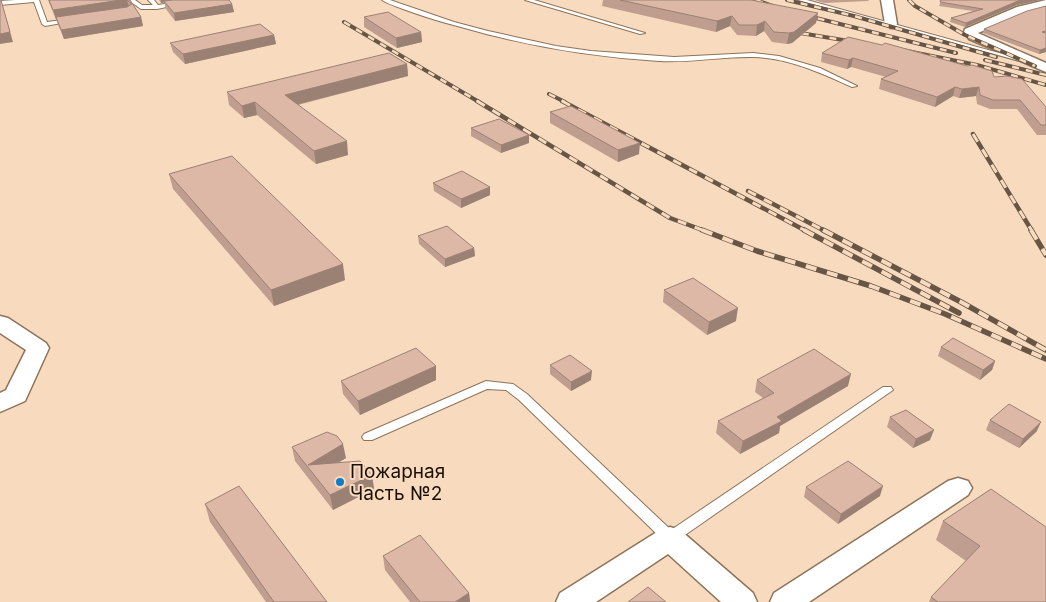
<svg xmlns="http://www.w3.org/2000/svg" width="1046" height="602" font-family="Inter,sans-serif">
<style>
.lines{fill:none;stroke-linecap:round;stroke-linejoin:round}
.lane-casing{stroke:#8d7359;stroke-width:2}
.street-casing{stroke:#8d7359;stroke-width:3}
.lane{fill:#fff;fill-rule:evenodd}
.street{fill:#fff;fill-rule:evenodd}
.rail-far2-casing{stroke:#675646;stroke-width:4}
.rail-far1-casing{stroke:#675646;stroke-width:4.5}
.rail-casing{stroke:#675646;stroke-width:5.5}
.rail-far2{stroke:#f8dbbe;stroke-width:2.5;stroke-dasharray:7;stroke-linecap:butt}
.rail-far1{stroke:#f8dbbe;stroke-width:3;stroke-dasharray:9;stroke-linecap:butt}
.rail{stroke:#f8dbbe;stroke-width:4;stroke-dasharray:11;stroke-linecap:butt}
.wall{fill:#bf9e8f}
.shaded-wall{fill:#9b8174}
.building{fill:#deb8a6;stroke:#9b8174}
.poi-dot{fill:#107cc6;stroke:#f8dbbe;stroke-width:2}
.labels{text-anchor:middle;stroke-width:4;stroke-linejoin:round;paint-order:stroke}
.near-poi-label{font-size:19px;fill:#190f06;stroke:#f8dbbe;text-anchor:start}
</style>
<rect width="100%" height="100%" fill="#f8dbbe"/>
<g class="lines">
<defs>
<path id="lane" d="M15 0H39L47 22 70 19 73 21 45 26 42 24 34 2 0 5V1Z
M128 0H135L142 5H153L148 0H154L158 5 178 2 181 4 157 9H141Z
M382 0H390L454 22 488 31 556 46 591 51 674 57 753 53 779 56 820 68 857 86 852 87C821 73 789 58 754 57 723 56 691 63 659 61 592 57 526 46 461 27 441 22 422 16 403 9 396 6 388 4 382 0Z
M525 0H534L645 33 640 34Z
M798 0H807L1028 61 1023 62Z
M486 381 513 384 527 394 671 530 883 387H891L893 390 675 542 670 543 665 542 519 400 506 390 487 389 372 440H364L362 437 364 434Z"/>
<path id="street" d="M881 0H893L897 24 895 27 891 28 885 24Z
M1046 0V8L1025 13 978 33 1046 63V72L969 39 964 32 965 29 1017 7Z
M0 316 8 318 46 343 49 348 25 401 0 412V393L6 390 26 350 0 333Z
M958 478 968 481 972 488 968 495 809 602H770L774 593 948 481Z
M670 527 680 530 753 593 757 602H721L668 554 596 602H556L560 593 660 530Z"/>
</defs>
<use href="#lane" class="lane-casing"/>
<use href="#street" class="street-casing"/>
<use href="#lane" class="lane"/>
<use href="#street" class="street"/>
<defs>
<path id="rail-far2" d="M756 0 775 7
M787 0 854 16 996 57
M909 0 915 6 965 35 1035 66
M804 15 956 53
M344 22 479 102
M788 31 855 42
M902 50 977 65 1046 85
M985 60 1046 75
M549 94 565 102"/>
<path id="rail-far1" d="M477 101 670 218 705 231
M562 101 806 231
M973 134 1032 231
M748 191 825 231"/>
<path id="rail" d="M702 230 757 251 871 286 945 314 1046 359
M804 230 959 313
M823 230 961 302 1046 350
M1031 230 1046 255"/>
</defs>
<use href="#rail-far2" class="rail-far2-casing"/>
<use href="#rail-far1" class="rail-far1-casing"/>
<use href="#rail" class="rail-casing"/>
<use href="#rail-far2" class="rail-far2"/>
<use href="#rail-far1" class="rail-far1"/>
<use href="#rail" class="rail"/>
</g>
<path class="wall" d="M48 0H130L141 17 143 26 64 39Z
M159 0H229L232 4 234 12 175 21 166 9 164 2 161 3Z
M603 0H751L816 23 792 43 787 44 772 42 764 31 756 36 737 35 730 26 716 32 602 6Z
M814 0H869L868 1 824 3Z
M939 0H1040L1017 5 965 27 950 22 951 18 973 11 939 6 941 1Z
M1046 6V52L1039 54 983 33 984 29Z
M364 17 421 32 422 42 397 48 364 27Z
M274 35 276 44 185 64 173 52 170 43Z
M822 53 994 77 1046 107V135H1037L1017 109H990L977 104 976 96 959 98 953 96 935 107 879 89 881 79 886 77 851 67 847 69 821 62Z
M407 64 408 76 298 105 348 155 316 164 257 115 244 118 229 105 227 92Z
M550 112 639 154 618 162 550 123Z
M471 128 529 135V143L501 153 471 136Z
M169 174 345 280 274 306 173 189Z
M433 183 490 187V195L461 208 434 191Z
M418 236 474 248 475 256 445 267 419 244Z
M664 290 736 321 707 335 663 302Z
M941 347 995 361 992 370 980 380 938 356Z
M550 365 591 380 571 391 550 374Z
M436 366V380L360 415 343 394 341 381Z
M757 380 848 386 780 426 779 433 740 454 716 433 718 421 763 398 755 392Z
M890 417 930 440 913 448 887 427Z
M990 420 1037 431 1019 448 986 430Z
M292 447 346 458 338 463 372 475 374 489 333 510 295 461Z
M806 487 880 496 838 524 804 497Z
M991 489 1046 602H929L931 597 966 561 936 540 943 521Z
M205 504 327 602H266L210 522Z
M383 556 469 593 470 602H410L385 570Z"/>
<path class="shaded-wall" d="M1 0 13 42 0 44V34Z
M121 0H127L129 8 56 19 53 10Z
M161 0H181L161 3Z
M1023 0H1040L1017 5 965 27 966 23 1018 1Z
M232 4 234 12 175 21 174 13Z
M818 13 816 23 792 43 787 44 789 33Z
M732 16 730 26 716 32 717 21Z
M141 17 143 26 64 39 61 30Z
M765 21 764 31 756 36 757 25Z
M421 32 422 42 397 48 396 38Z
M274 35 276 44 185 64 183 54Z
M1046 48V52L1039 54 1040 50Z
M853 58 851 67 847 69 849 60Z
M407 64 408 76 287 107 285 95Z
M955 87 953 96 935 107 937 97Z
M979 87 976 96 959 98 962 89Z
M255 102 257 115 244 118 242 106Z
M529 135V143L501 153V145Z
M347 141 348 155 316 164 314 151Z
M640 143 639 154 618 162V150Z
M490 187V195L461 208V199Z
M474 248 475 256 445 267V259Z
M343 264 345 280 274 306 271 290Z
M738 308 736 321 707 335 709 322Z
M995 361 992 370 980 380 983 370Z
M436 366V380L360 415 358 401Z
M592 371 591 380 571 391V382Z
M851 374 848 386 780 426 779 433 740 454 743 441 777 417Z
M1041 422 1037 431 1019 448 1023 439Z
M934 430 930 440 913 448 916 439Z
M343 444 346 458 315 476 308 465Z
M372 475 374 489 333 510 330 495Z
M883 486 880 496 838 524 841 514Z
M469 593 470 602H455Z"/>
<path class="building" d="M0 0H1L10 32 0 34Z
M49 0H121L53 10Z
M127 0H130L141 17 61 30 56 17 127 7 132 4Z
M173 0H229L232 4 174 13 164 1Z
M620 0H751L818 13 794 32 789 33 774 32 765 21 757 25H739L732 16 717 21Z
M941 0H1023L1018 1 966 23 951 18 983 9 940 2Z
M1046 6V31L1042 32 1046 33V48L1040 50 984 29 1027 11Z
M388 12 421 32 396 38 364 17Z
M260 24 274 35 183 54 170 43Z
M848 37 882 45 885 43 967 66 972 65 992 71 994 77 1007 76 1022 79 1046 107V125H1041L1020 100H993L980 95 979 87 962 89 955 87 937 97 881 79 898 71 853 58 849 60 822 53Z
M389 53 407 64 285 95 347 141 314 151 255 102 242 106 227 92Z
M571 106 640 143 618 150 550 112Z
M499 119 529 135 501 145 471 128Z
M232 156 343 264 271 290 169 174Z
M462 171 490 187 461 199 433 183Z
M447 226 474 248 445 259 418 236Z
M693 278 738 308 709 322 664 290Z
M953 338 995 361 983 370 941 347Z
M416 348 436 366 358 401 341 381Z
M814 349 851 374 777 417 782 421 743 441 718 421 774 393 757 380Z
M570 355 592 371 571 382 550 365Z
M1009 404 1041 422 1023 439 990 420Z
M906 410 934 430 916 439 890 417Z
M327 432 337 436 343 444 308 465 360 461 372 475 330 495 292 447Z
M848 461 883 486 841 514 806 487Z
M239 486 327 602H274L205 504Z
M991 489 1046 527V602H938L931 597 980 546 943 521Z
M420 535 469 593 455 602H420L383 556Z
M648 587 666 602H628Z"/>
<circle class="poi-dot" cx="340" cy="482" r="5"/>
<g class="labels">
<g class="near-poi-label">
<text x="350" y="478">Пожарная<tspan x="350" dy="22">Часть №2</tspan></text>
</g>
</g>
</svg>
